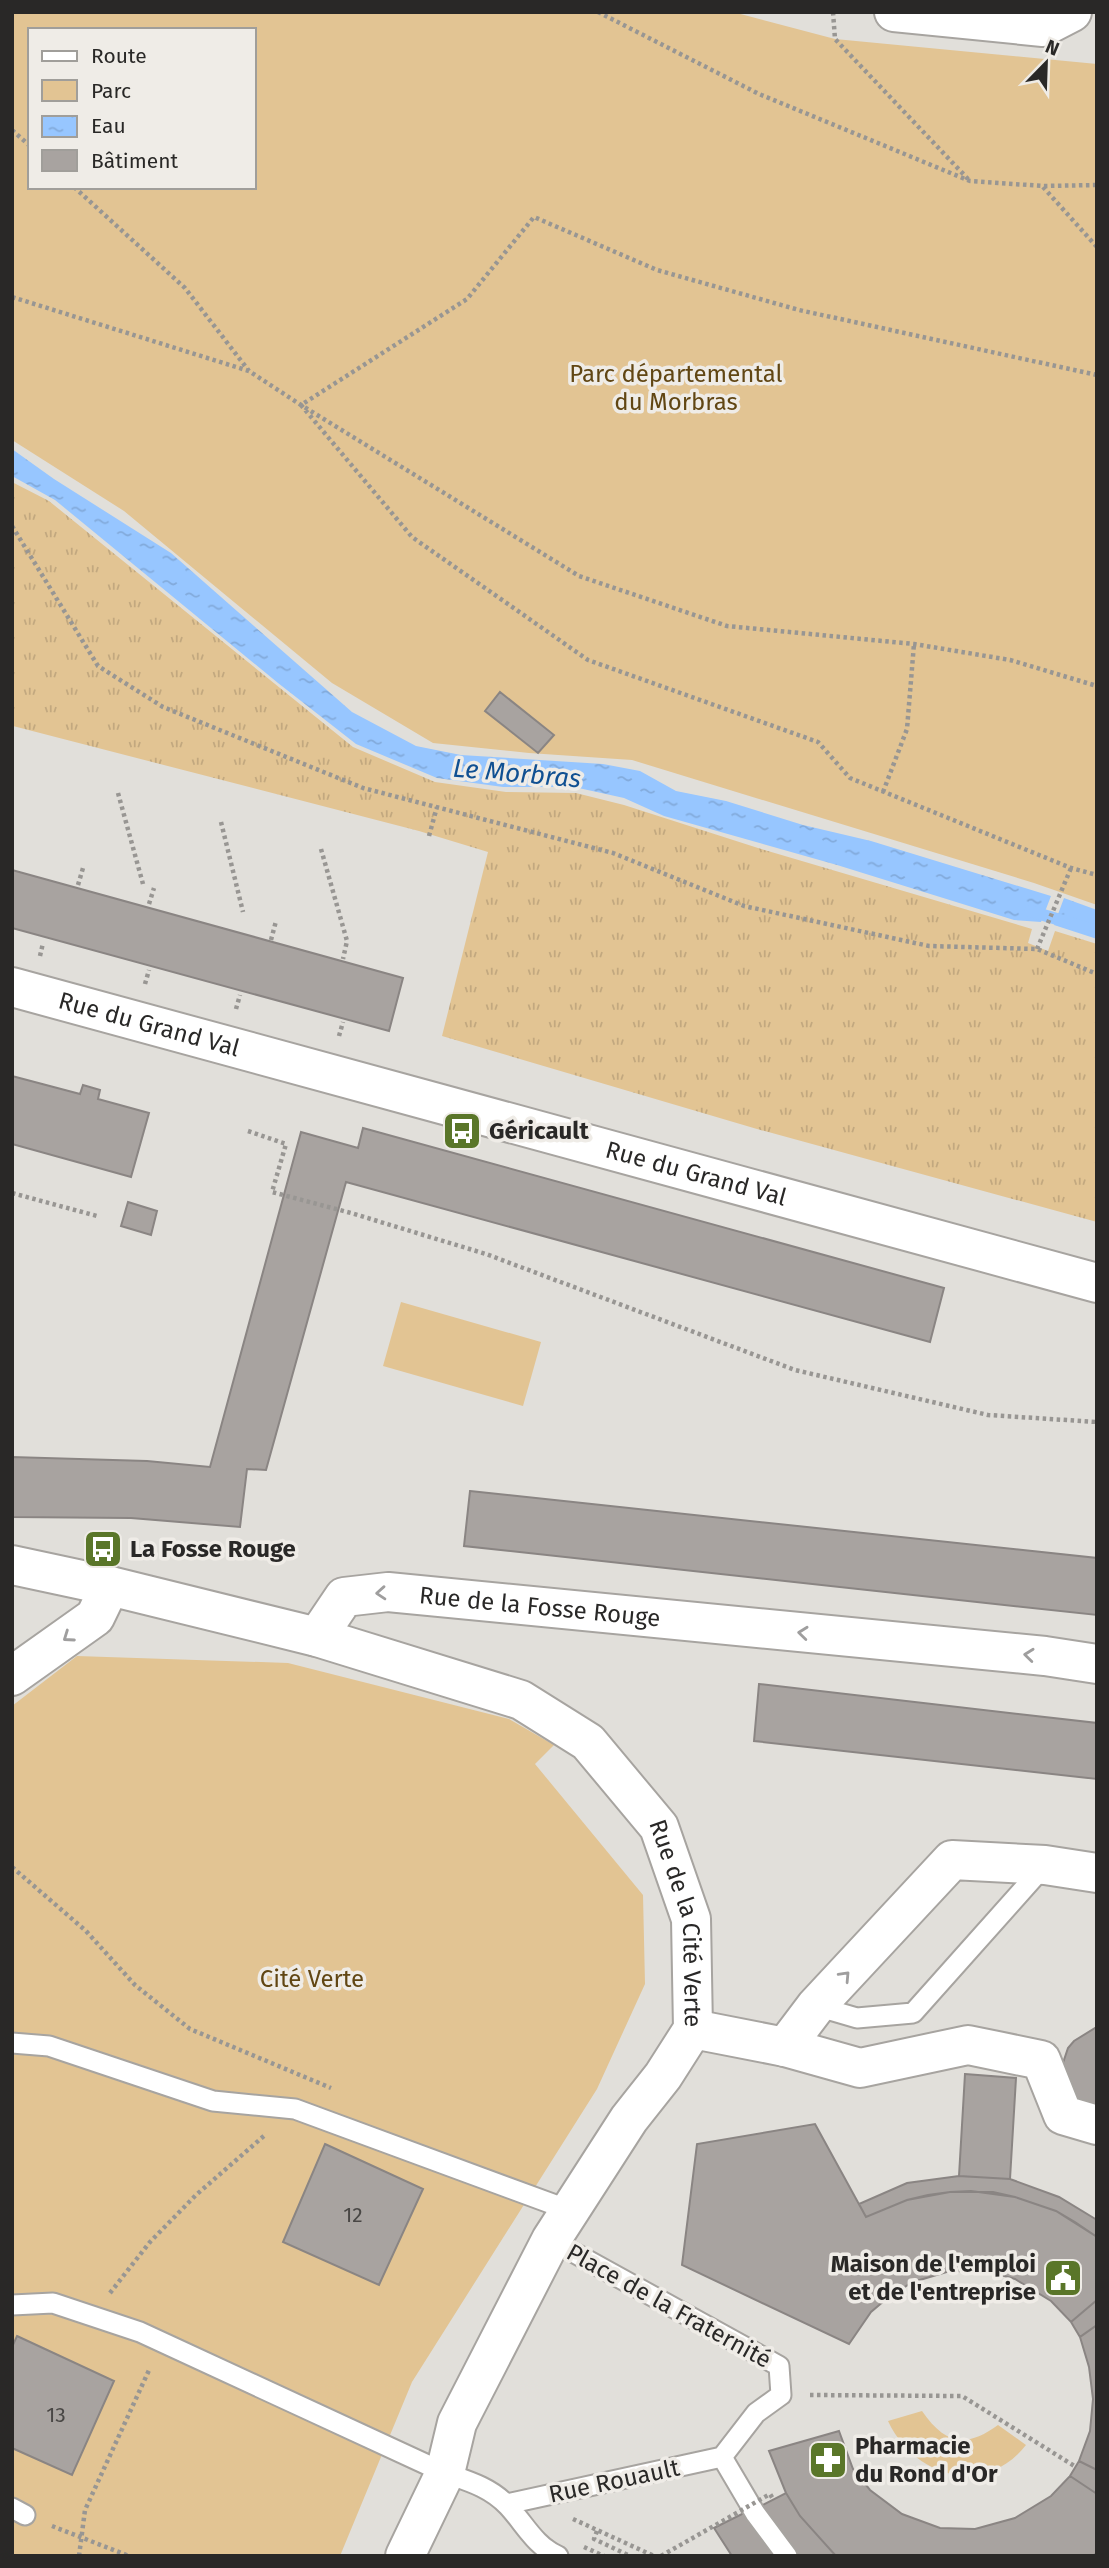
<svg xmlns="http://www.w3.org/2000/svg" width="1109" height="2568" font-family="'Fira Sans',sans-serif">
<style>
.grass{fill:url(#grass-tufts)}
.green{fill:#e2c493;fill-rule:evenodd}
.water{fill:url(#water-ripples)}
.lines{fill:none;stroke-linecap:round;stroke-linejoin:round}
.stream{stroke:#97c6ff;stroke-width:12}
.building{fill:#a8a3a0;stroke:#8a8583;stroke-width:2}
.lane-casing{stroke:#a7a4a0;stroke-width:23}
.street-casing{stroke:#a7a4a0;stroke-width:42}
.path{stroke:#989693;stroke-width:4.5;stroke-dasharray:3.5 3.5;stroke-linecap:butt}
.lane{stroke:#fff;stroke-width:19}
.street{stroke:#fff;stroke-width:38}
.path-bridge{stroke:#989693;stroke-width:4.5;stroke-dasharray:3.5 3.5;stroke-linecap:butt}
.oneway{stroke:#9f9e9e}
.labels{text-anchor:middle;stroke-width:7;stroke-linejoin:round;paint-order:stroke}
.number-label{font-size:21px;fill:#494745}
.park-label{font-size:24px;fill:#614613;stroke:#efece7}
.street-label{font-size:24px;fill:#292827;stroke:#efece7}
.poi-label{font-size:24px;font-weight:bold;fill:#292827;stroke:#efece7;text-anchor:start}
.water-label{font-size:26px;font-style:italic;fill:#105092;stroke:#efece7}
</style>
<defs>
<pattern id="grass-tufts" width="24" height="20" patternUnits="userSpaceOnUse" patternTransform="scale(1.75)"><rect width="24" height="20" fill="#e2c493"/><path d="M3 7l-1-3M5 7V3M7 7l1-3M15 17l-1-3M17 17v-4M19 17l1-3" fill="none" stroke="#c2a87f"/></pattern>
<pattern id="water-ripples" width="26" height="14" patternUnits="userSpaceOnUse" patternTransform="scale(1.75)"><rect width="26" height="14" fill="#97c6ff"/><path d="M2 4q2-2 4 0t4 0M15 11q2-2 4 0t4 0" fill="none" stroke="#82aadb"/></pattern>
</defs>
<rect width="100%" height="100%" fill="#e1dfda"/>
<path class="grass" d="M12 482 49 501 353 747 435 782 506 792 576 793 624 805 758 848 1032 929 1028 943 1048 951 1055 931 1097 944V1222L757 1129 442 1036 488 852 419 831 13 726 12 728Z"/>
<path class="green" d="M12 12H733L835 39 1097 64V905L1034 883 632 760 529 753 433 743 332 683 124 511 12 440ZM30 30H254V187H30Z
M401 1302 541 1342 523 1406 383 1366Z
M77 1656 288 1663 509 1719 554 1745 535 1764 643 1895 645 1984 597 2089 412 2382 340 2556H12V1706Z
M922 2411C945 2444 965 2449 998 2425L1026 2445C985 2498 914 2477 888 2421Z"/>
<path class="water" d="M12 449 54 479 171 553 352 712 416 746 461 755 603 764 640 771 676 791 726 801 803 825 871 841 1051 896 1041 922 1014 920 837 865 664 816 624 798 574 787H503L437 778 356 744 278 683 55 500 12 476Z
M1064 898 1097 910V939L1054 925Z"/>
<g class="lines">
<path class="stream" d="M1030 911 1097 931"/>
</g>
<path class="building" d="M500 692 554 735 538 753 485 711Z
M12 870 403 978 389 1031 12 928Z
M12 1076 80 1094 83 1085 100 1090 98 1099 149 1113 131 1177 12 1144Z
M363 1128 944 1288 930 1342 346 1182 266 1470 247 1469 240 1527 131 1518 12 1517V1457L147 1461 210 1467 301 1132 358 1148Z
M128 1202 157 1211 151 1235 121 1226Z
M470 1491 1097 1558V1615L464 1546Z
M759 1684 1097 1723V1779L754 1741Z
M1095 2028H1097V2116L1082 2110 1062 2066 1068 2048 1074 2041Z
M965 2074 1016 2078 1010 2179 959 2176Z
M815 2124 866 2217 907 2200 950 2192 971 2191 1015 2197 1056 2211 1075 2222 1097 2237V2300L1071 2322 1051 2301 1015 2279 990 2272 950 2271 913 2282 891 2295 871 2312 849 2344 682 2265 697 2144Z
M325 2144 423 2189 379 2285 283 2242Z
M959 2176 1010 2179 1059 2197 1097 2220V2237L1056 2211 1015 2197 993 2192H950L928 2195 907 2200 866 2217 859 2204 907 2183Z
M1097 2300V2325L1080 2337 1071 2322Z
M1097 2325V2470L1079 2461 1090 2431 1093 2399 1089 2367 1080 2337Z
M17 2336 114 2381 72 2475 12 2448V2347Z
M839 2431 853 2469 870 2490 902 2514 940 2528 975 2529 1015 2518 1051 2496 1070 2476 1097 2494V2553L1092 2556H836L800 2516 786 2493 769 2451Z
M1079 2461 1097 2470V2494L1070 2476Z
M786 2493 800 2516 836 2556H792L759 2507Z
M750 2510 782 2556H732L714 2528Z"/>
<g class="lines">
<defs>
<path id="lane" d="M816 2006 857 2018 913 2013 1044 1866
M12 2043 49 2046 213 2101 295 2109 569 2210
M12 2305 53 2303 140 2332 445 2473C468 2481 490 2487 508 2506 524 2523 535 2546 558 2556
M722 2457 755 2513 787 2556
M507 2504 722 2457 756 2413 781 2395 779 2366 551 2240
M12 2508 25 2515"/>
<g id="street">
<path d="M894 12 1043 27 1072 12"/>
<path id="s1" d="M12 987 1097 1283"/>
<path id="s2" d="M12 1565 110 1586 317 1637 521 1700 588 1742 659 1827 691 1919 693 2029 663 2076 629 2119 551 2240 457 2423 445 2473 405 2556"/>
<path id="s3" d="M317 1637 344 1597 388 1592 1045 1656 1097 1664"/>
<path d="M12 1676 95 1617 110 1586"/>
<path d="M693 2029 785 2047 860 2068 968 2045 1041 2060 1063 2115 1097 2125"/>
<path d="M785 2047 816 2006 952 1860 1045 1865 1097 1873"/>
</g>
</defs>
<use href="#lane" class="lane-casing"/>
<use href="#street" class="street-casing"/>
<path class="path" d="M598 12 759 94 970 181 1043 186 1097 185
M833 12 835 39 968 179
M12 130 30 146
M74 187 185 288 249 371
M1043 187 1097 247
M12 297 249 371 301 405 579 576 727 626 914 644 1010 660 1097 686
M1097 375 799 310 657 270 534 217 467 299 301 405 412 537 588 660 818 742 850 778 1071 868 1097 875
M12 526 98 666 163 707 363 788 613 853 744 906 929 946 1037 949 1097 974
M883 792 907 729 914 644
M118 793 143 884
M221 822 243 912
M429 836 437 807
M321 849 347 941 343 959
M78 885 83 868
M149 904 154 888
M271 940 276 921
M1037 949 1071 868
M40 956 43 943
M145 984 149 970
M236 1009 240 995
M339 1036 343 1022
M248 1131 286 1144 272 1192 351 1213 486 1254 795 1370 988 1415 1097 1422
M12 1193 97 1216
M12 1867 86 1931 135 1985 190 2029 331 2088
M110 2293 150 2242 196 2195 265 2135
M810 2395 962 2396 1076 2467
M573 2519 654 2556
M52 2526 129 2556
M597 2531 594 2539 630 2556
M584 2547 604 2556
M79 2556 85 2510 150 2368"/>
<use href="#lane" class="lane"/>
<use href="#street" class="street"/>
<path class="path-bridge" d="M661 2556 770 2494 773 2499"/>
</g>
<defs><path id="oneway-chevron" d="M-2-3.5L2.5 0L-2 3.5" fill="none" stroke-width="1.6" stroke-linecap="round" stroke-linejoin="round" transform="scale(1.75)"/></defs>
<g class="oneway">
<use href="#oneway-chevron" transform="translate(381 1593) rotate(176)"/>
<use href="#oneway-chevron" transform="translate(803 1633) rotate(-174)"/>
<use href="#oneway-chevron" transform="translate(68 1637) rotate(145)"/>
<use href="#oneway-chevron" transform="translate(1029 1655) rotate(-174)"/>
<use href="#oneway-chevron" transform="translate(845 1976) rotate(-47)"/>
</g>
<defs>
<symbol id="bus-square" viewBox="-11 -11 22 22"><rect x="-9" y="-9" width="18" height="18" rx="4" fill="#5a7629" stroke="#efece7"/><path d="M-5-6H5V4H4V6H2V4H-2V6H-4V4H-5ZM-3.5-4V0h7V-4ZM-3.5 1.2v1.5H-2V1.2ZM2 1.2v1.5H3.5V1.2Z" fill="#fff"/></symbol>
<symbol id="civic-square" viewBox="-11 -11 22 22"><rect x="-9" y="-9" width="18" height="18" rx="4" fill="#5a7629" stroke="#efece7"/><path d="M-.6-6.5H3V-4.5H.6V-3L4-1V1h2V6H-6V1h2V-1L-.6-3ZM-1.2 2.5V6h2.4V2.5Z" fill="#fff"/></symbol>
<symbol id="pharmacy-square" viewBox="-11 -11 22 22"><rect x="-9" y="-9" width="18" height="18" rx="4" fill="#5a7629" stroke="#efece7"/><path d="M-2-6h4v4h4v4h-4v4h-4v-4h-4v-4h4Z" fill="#fff"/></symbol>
</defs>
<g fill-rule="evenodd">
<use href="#bus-square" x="440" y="1109" width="44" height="44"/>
<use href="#bus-square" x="81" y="1527" width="44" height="44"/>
<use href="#civic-square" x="1041" y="2256" width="44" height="44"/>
<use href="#pharmacy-square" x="806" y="2438" width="44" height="44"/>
</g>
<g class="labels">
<g class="number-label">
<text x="353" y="2222">12</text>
<text x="56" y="2422">13</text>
</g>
<g class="park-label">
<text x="676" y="382">Parc départemental<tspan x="676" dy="28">du Morbras</tspan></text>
<text x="312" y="1987">Cité Verte</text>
</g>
<g class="street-label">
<text dy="8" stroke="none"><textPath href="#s1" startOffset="142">Rue du Grand Val</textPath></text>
<text dy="8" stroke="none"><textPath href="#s1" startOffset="709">Rue du Grand Val</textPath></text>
<text dy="8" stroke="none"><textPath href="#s3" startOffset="245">Rue de la Fosse Rouge</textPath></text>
<text dy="8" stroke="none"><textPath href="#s2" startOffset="816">Rue de la Cité Verte</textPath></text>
<text transform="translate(669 2306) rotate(29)" y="8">Place de la Fraternité</text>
<text transform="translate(614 2481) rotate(-12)" y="8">Rue Rouault</text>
</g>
<g class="poi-label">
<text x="489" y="1139">Géricault</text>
<text x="130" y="1557">La Fosse Rouge</text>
<text x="1036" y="2272" text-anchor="end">Maison de l'emploi<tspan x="1036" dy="28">et de l'entreprise</tspan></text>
<text x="855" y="2454">Pharmacie<tspan x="855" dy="28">du Rond d'Or</tspan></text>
</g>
<g class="water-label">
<text transform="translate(517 773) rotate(5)" y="9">Le Morbras</text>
</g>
</g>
<rect width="1109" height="2568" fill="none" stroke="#292827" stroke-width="28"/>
<rect x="28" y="28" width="228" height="161" fill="#efece7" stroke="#a09e9a" stroke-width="2"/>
<rect x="42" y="51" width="35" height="10" fill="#ffffff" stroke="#a09e9a" stroke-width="2"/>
<text x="91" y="63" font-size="21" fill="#292827">Route</text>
<rect x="42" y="80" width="35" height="21" fill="#e2c493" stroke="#a09e9a" stroke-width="2"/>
<text x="91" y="98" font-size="21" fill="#292827">Parc</text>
<rect x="42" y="116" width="35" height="21" fill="url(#water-ripples)" stroke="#a09e9a" stroke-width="2"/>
<text x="91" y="133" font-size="21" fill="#292827">Eau</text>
<rect x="42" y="150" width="35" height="21" fill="#a8a3a0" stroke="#a09e9a" stroke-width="2"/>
<text x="91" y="168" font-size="21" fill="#292827">Bâtiment</text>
<g transform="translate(1046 63) rotate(23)" stroke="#efece7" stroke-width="5" paint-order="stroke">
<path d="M0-5L12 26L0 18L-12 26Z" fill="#292827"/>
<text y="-10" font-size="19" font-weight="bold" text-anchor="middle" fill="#292827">N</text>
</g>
</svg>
